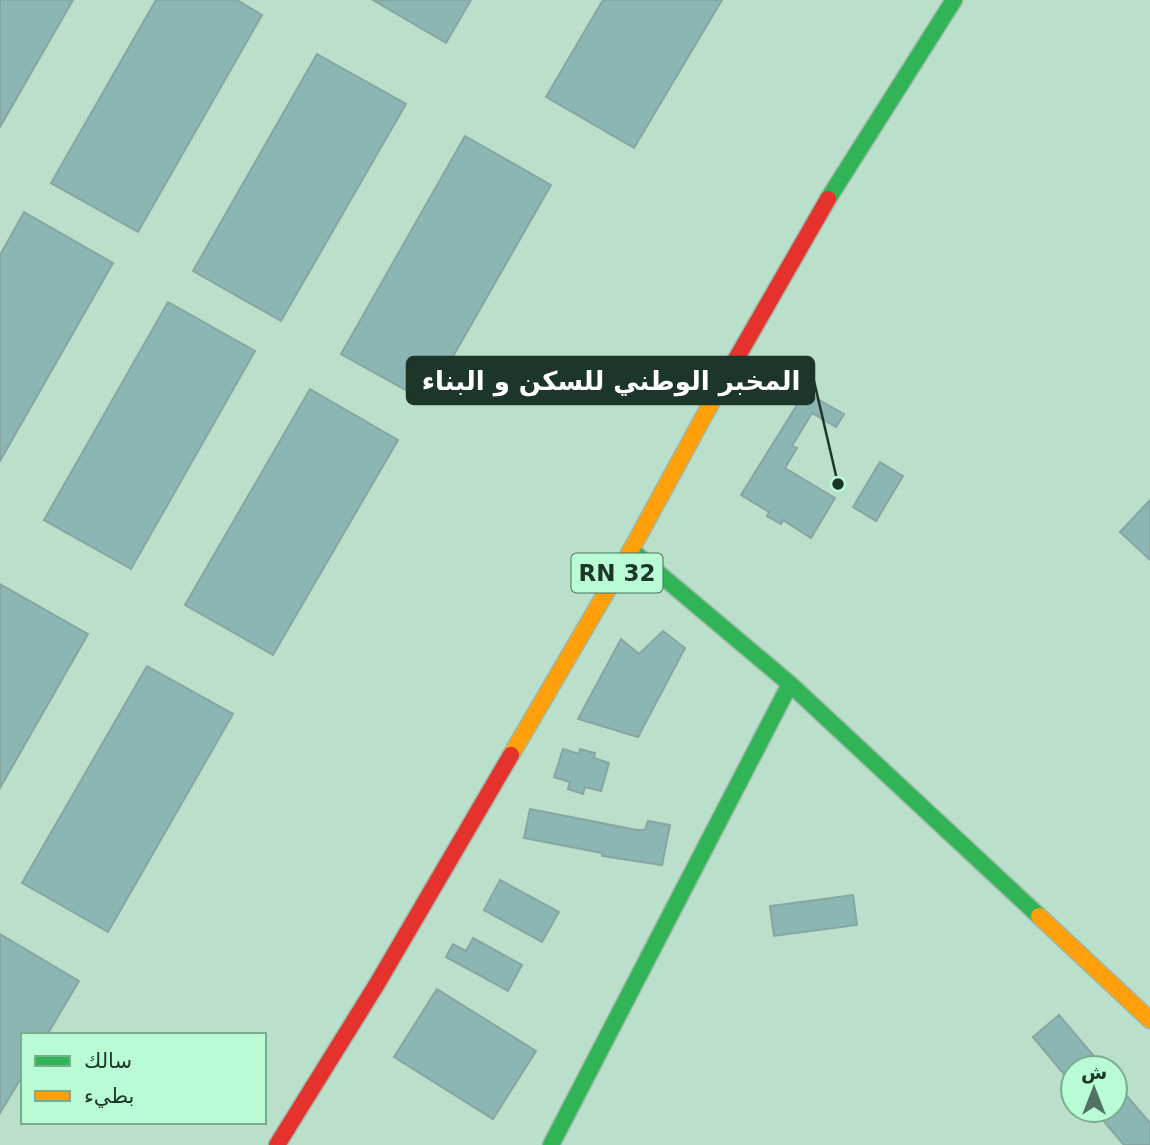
<svg xmlns="http://www.w3.org/2000/svg" width="1150" height="1145" font-family="'DejaVu Sans','Noto Naskh Arabic',sans-serif">
<style>
.building{fill:#8cb6b3;stroke:#86a6a1;stroke-width:2}
.lines{fill:none;stroke-linecap:round;stroke-linejoin:round}
.fast-casing{stroke:#9dbaaa;stroke-width:19}
.slow-casing{stroke:#9dbaaa;stroke-width:19}
.jam-casing{stroke:#9dbaaa;stroke-width:19}
.fast{stroke:#30b455;stroke-width:16}
.slow{stroke:#ff9f0a;stroke-width:16}
.jam{stroke:#e5322d;stroke-width:16}
.labels{text-anchor:middle;stroke-width:5;stroke-linejoin:round;paint-order:stroke}
.shield{fill:#b8fbd5;stroke:#4b725d;stroke-width:2}
.shield-label{font-size:23px;font-weight:bold;fill:#1c3729}
.leader{fill:none;stroke:#1c3729;stroke-width:2.5}
.callout-dot{fill:#1c3729;stroke:#b8fbd5;stroke-width:2.5}
.callout{fill:#1c3729;stroke:#1c3729;stroke-width:2.5}
.callout-label{font-size:26px;text-anchor:middle;font-weight:bold;fill:#fff}
</style>
<rect width="100%" height="100%" fill="#badfca"/>
<path class="building" d="M0 0H73L0 127Z
M156 0H237L262 15 138 232 51 183Z
M373 0H471L446 43Z
M603 0H722L634 148 546 97Z
M317 54 406 104 281 321 193 271Z
M465 136 551 185 427 402 341 354Z
M24 212 113 263 0 461V255Z
M168 302 255 351 131 569 44 520Z
M310 389 398 440 273 655 185 605Z
M805 392 844 414 836 427 812 413 792 446 797 448 785 468 835 498 811 538 783 520 781 524 767 516 769 512 741 495Z
M880 462 903 476 876 521 853 507Z
M1150 500V560L1120 532Z
M0 584 88 634 0 788Z
M663 631 685 648 638 737 578 719 621 639 639 654Z
M147 666 233 714 108 932 22 883Z
M563 749 579 754 580 749 595 753 594 758 609 763 601 791 585 787 583 794 568 789 570 782 554 777Z
M530 809 637 830H645L648 821 670 825 662 865 602 856V853L524 838Z
M500 880 559 912 542 942 484 910Z
M853 895 857 925 774 936 770 906Z
M0 934 79 981 47 1035H23V1075L0 1113Z
M473 938 522 965 508 991 446 957 453 944 466 951Z
M437 989 536 1051 493 1119 394 1057Z
M1059 1015 1104 1068H1073V1085L1033 1037Z
M1115 1082 1150 1123V1145H1124L1094 1110H1115Z"/>
<g class="lines">
<defs>
<path id="fast" d="M828 199 954 0
M631 550 790 684 1039 916
M551 1145 790 684"/>
<path id="slow" d="M511 755 631 550 716 394
M1039 916 1150 1020"/>
<path id="jam" d="M716 394 828 199
M277 1145 377 984 511 755"/>
</defs>
<use href="#fast" class="fast-casing"/>
<use href="#slow" class="slow-casing"/>
<use href="#jam" class="jam-casing"/>
<use href="#fast" class="fast"/>
<use href="#slow" class="slow"/>
<use href="#jam" class="jam"/>
</g>
<g class="labels">
<rect class="shield" x="571.5" y="553.5" width="91" height="39" rx="5"/>
<g class="shield-label">
<text x="617" y="581">RN 32</text>
</g>
</g>
<path class="leader" d="M838 484L814 381"/>
<circle class="callout-dot" cx="838" cy="484" r="7"/>
<rect class="callout" x="407" y="357" width="407" height="47" rx="7"/>
<g class="callout-label">
<text x="611" y="390">المخبر الوطني للسكن و البناء</text>
</g>
<rect x="21" y="1033" width="245" height="91" fill="#b8fbd5" stroke="#7aad90" stroke-width="2"/>
<rect x="35" y="1056" width="35" height="10" fill="#30b455" stroke="#7aad90" stroke-width="2"/>
<text x="84" y="1068" font-size="21" fill="#1c3729">سالك</text>
<rect x="35" y="1091" width="35" height="10" fill="#ff9f0a" stroke="#7aad90" stroke-width="2"/>
<text x="84" y="1103" font-size="21" fill="#1c3729">بطيء</text>
<g transform="translate(1094 1089)"><circle r="33" fill="#b8fbd5" stroke="#7aad90" stroke-width="2"/>
<path d="M0-5L12 26L0 18L-12 26Z" fill="#537261"/>
<text y="-10" font-size="19" font-weight="bold" text-anchor="middle" fill="#1c3729">ش</text>
</g>
</svg>
